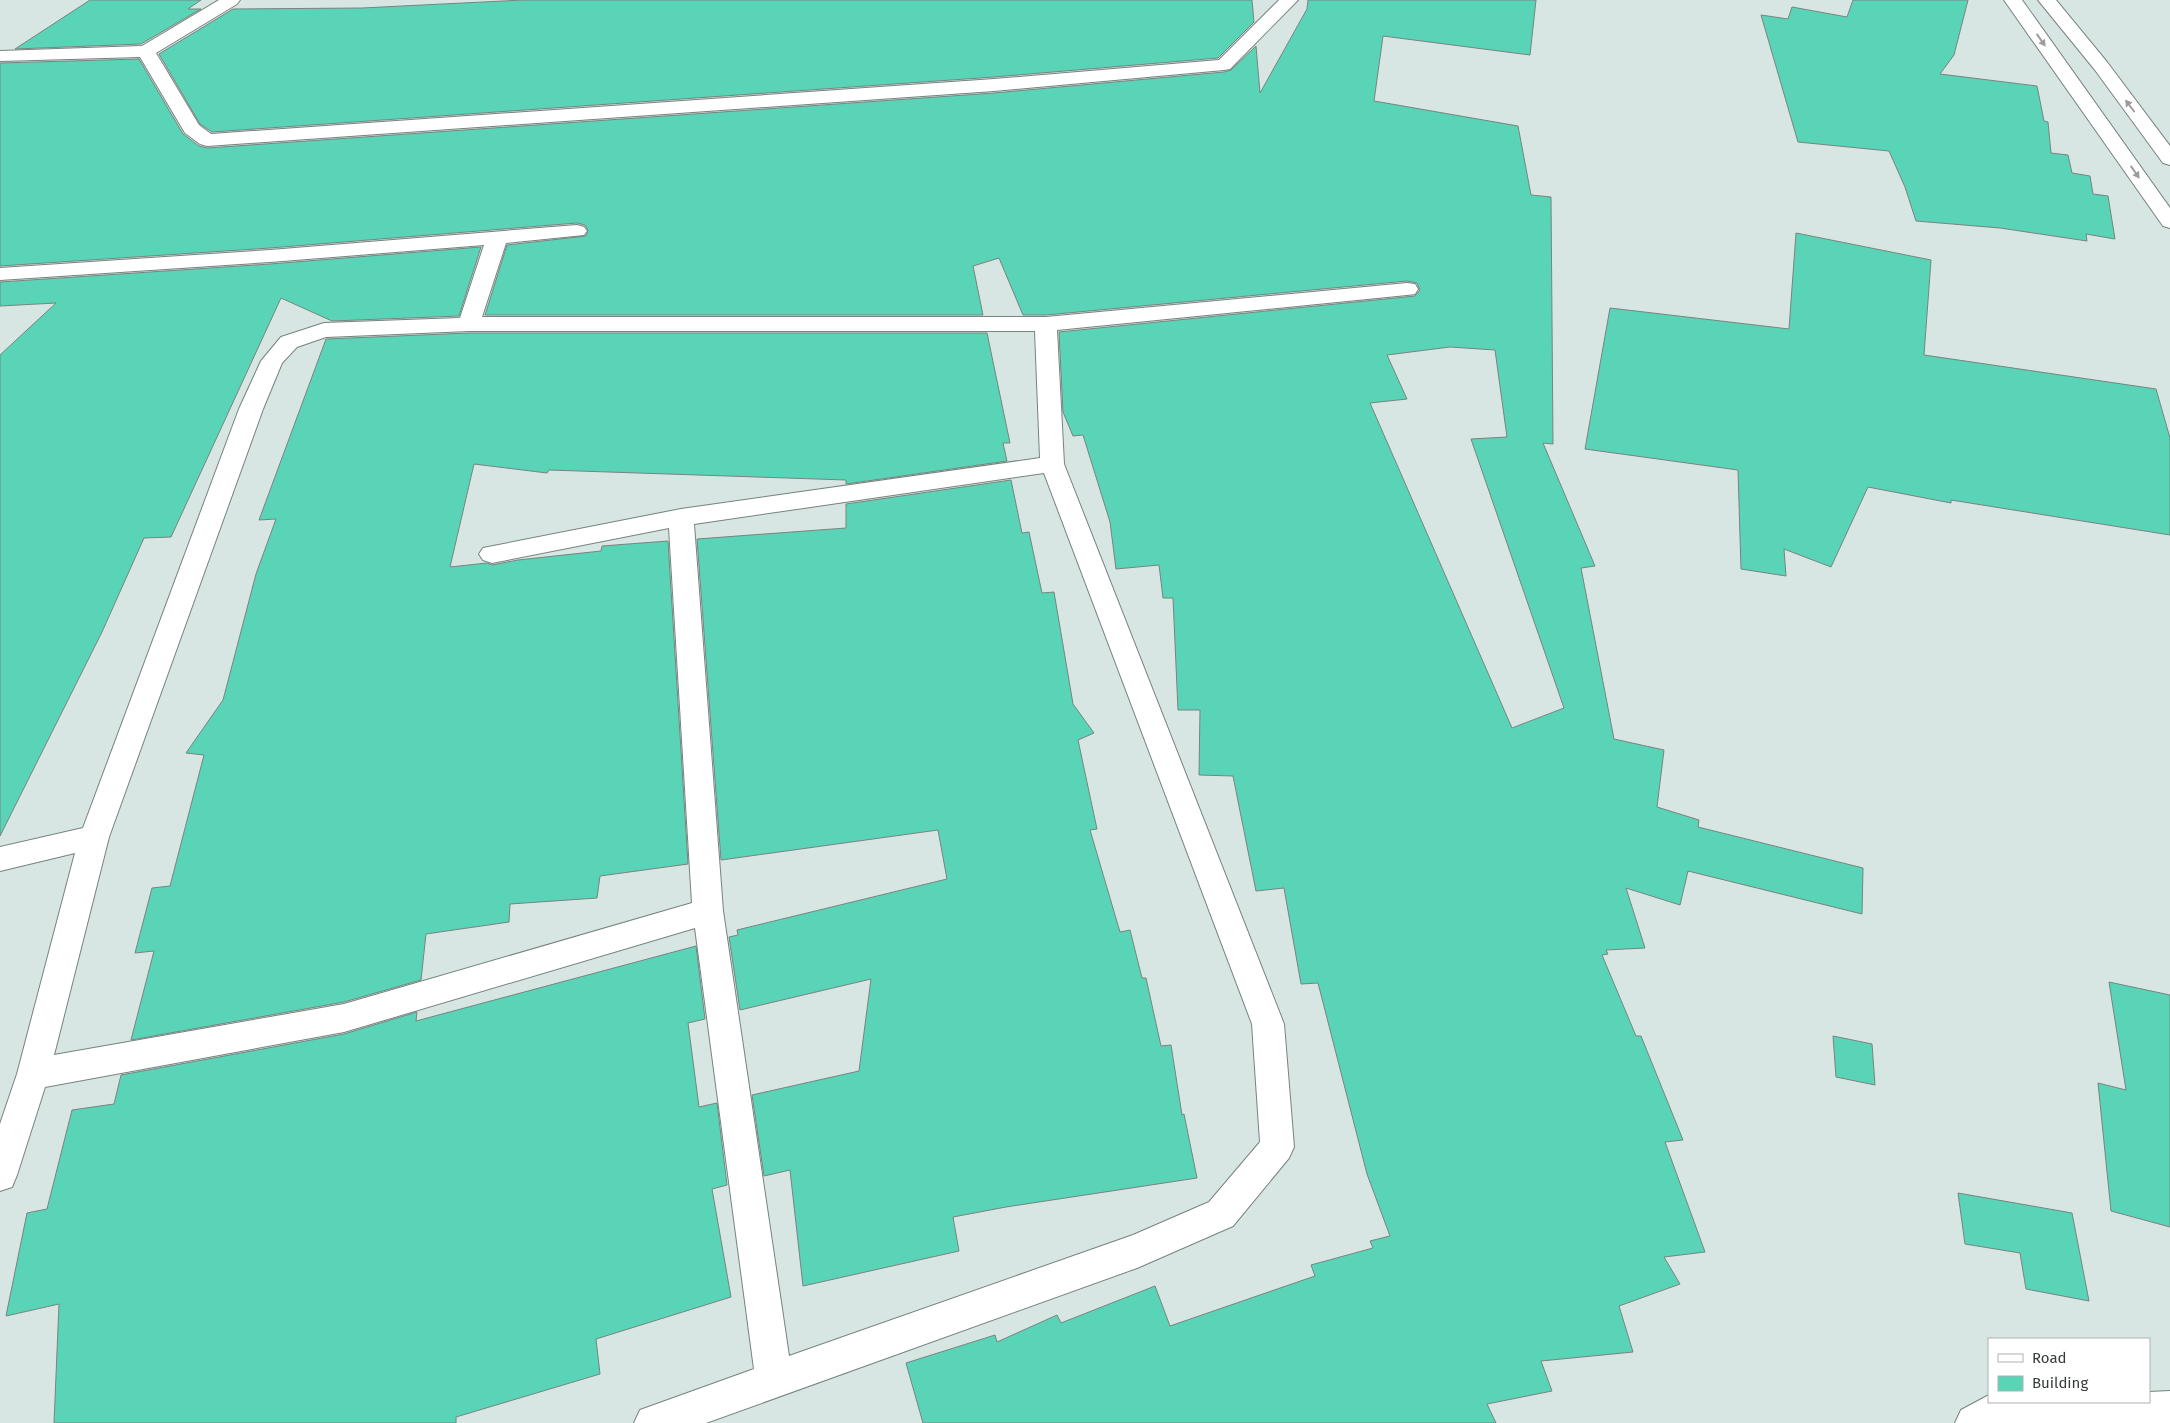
<svg xmlns="http://www.w3.org/2000/svg" width="2170" height="1423" font-family="'Fira Sans',sans-serif">
<style>
.building{fill:#5ad4b7;stroke:#778480;fill-rule:evenodd}
.lines{fill:none;stroke-linecap:round;stroke-linejoin:round}
.minor-casing{stroke:#76837f;stroke-width:2}
.minor{fill:#fff;fill-rule:evenodd}
.oneway{fill:#9a9d9c}
</style>
<rect width="100%" height="100%" fill="#d7e6e2"/>
<path class="building" d="M90 0H201L188 9H201L141 44 15 49Z
M523 0H1252L1254 22 1218 58 994 77 212 132 200 124 159 54 233 9 362 8Z
M1308 0H1536L1530 55 1383 36 1374 101 1518 126 1531 195 1551 197 1553 444 1543 443 1595 566 1581 568 1614 739 1664 750 1657 807 1699 820 1698 827 1863 868 1862 914 1688 871 1680 905 1626 888 1645 948 1606 950 1608 954 1602 955 1636 1036H1641L1683 1140 1665 1142 1705 1252 1664 1257 1680 1284 1619 1306 1633 1352 1541 1361 1552 1391 1487 1404 1496 1423H923L906 1363 995 1335 997 1342 1057 1315 1061 1323 1155 1286 1170 1326 1315 1276 1311 1265 1373 1248 1370 1241 1390 1236 1367 1174 1318 983 1301 984 1284 888 1256 891 1233 776 1199 775 1200 710H1178L1173 598H1163L1159 565 1116 569 1110 522 1083 435 1073 436 1063 412 1059 332 1415 296 1420 290 1417 283 1407 281 1046 315H1023L999 258 973 266 983 315H485L507 245 586 236 588 230 585 225 577 223 270 248 0 266V63L139 59 183 134 199 146 207 148 994 93 1224 72 1231 70 1256 46 1260 93 1307 9ZM1450 347 1495 350 1507 437 1471 439 1564 708 1512 728 1370 403 1407 399 1387 355Z
M1853 0H1968L1954 55 1940 74 2037 86 2044 121 2048 122 2051 153 2068 155 2072 173 2090 176 2093 194 2108 196 2115 239 2086 234 2087 241 2000 228 1916 221 1905 187 1889 151 1798 142 1761 15 1788 19 1792 7 1847 17Z
M1796 233 1931 260 1924 355 2156 389 2170 438V535L1951 500V503L1868 487 1831 567 1784 549 1786 576 1741 569 1738 470 1585 449 1610 308 1789 329Z
M481 247 459 316 332 321 281 298 171 537 144 538 102 632 0 836V355L56 303 0 306V282L270 264Z
M469 333H987L1010 443H1003L1007 461 846 484V480L549 470 547 473 474 464 450 567 487 563 492 565 518 560 601 551 602 546 668 541 688 864 600 876 597 898 510 904 509 922 426 934 421 980 344 1002 131 1040 154 951 135 953 152 888 170 886 204 755 186 753 223 700 256 574 276 519 259 520 326 339Z
M1011 480 1022 533 1029 532 1042 593 1054 592 1073 704 1094 733 1078 740 1097 829 1090 830 1120 932 1130 930 1142 978H1146L1161 1046 1171 1045 1182 1115 1184 1114 1197 1178 1006 1207 953 1217 959 1251 803 1286 790 1170 764 1176 752 1095 859 1071 871 979 740 1010 729 937 738 935 737 930 947 879 938 830 721 860 697 539 846 528V504Z
M696 946 705 1019 688 1023 699 1107 717 1103 727 1185 712 1189 731 1297 596 1339 600 1374 456 1417V1423H54L59 1304 6 1316 27 1213 47 1209 72 1110 114 1104 121 1075 344 1034 417 1012 416 1021Z
M2109 982 2170 995V1227L2111 1211 2098 1083 2126 1090Z
M1833 1036 1872 1044 1875 1085 1836 1077Z
M1958 1193 2072 1213 2089 1301 2026 1289 2020 1253 1965 1244Z"/>
<g class="lines">
<defs>
<path id="minor" d="M219 0H240L237 4 156 53 199 125 211 134 994 79 1219 60 1279 0H1298L1230 69 1224 70 994 91 207 146 200 144 185 133 140 57 0 61V51L142 46Z
M2004 0H2022L2170 208V228L2163 226Z
M2038 0H2056L2107 62 2170 146V165L2163 163 2095 70Z
M577 225 584 227 587 231 584 235 506 243 482 317H1046L1407 283 1415 284 1418 289 1415 294 1407 295 1057 330 1064 464 1284 1024 1294 1147 1289 1158 1233 1226 1137 1268 706 1423H634L640 1410 754 1369 695 928 344 1032 45 1087 17 1175 12 1187 0 1191V1124L17 1074 75 853 0 871V847L83 828 239 409 261 361 281 337 324 323 460 318 484 245 270 262 0 280V268L270 250ZM469 331H1035L1040 458 681 509 483 548 479 554 483 560 492 563 669 528 692 903 344 1004 54 1055 109 837 263 409 282 363 297 347 326 337ZM1044 473 1252 1024 1260 1142 1209 1202 1133 1235 789 1356 723 911 694 524Z
M2170 1391V1423H1955L1961 1410 1989 1395V1402H2149V1392Z"/>
</defs>
<use href="#minor" class="minor-casing"/>
<use href="#minor" class="minor"/>
</g>
<defs><path id="oneway-solid" d="M-6-.8H1V-3.2L6.5 0L1 3.2V.8H-6Z" transform="scale(1.25)"/></defs>
<g class="oneway">
<use href="#oneway-solid" transform="translate(2041 40) rotate(55)"/>
<use href="#oneway-solid" transform="translate(2130 106) rotate(-127)"/>
<use href="#oneway-solid" transform="translate(2135 172) rotate(55)"/>
</g>
<rect x="1988" y="1338" width="162" height="65" fill="#ffffff" stroke="#aeb1b0"/>
<rect x="1998" y="1354" width="25" height="8" fill="#ffffff" stroke="#aeb1b0"/>
<text x="2032" y="1363" font-size="15" fill="#353b39">Road</text>
<rect x="1998" y="1376" width="25" height="15" fill="#5ad4b7" stroke="#aeb1b0"/>
<text x="2032" y="1388" font-size="15" fill="#353b39">Building</text>
</svg>
